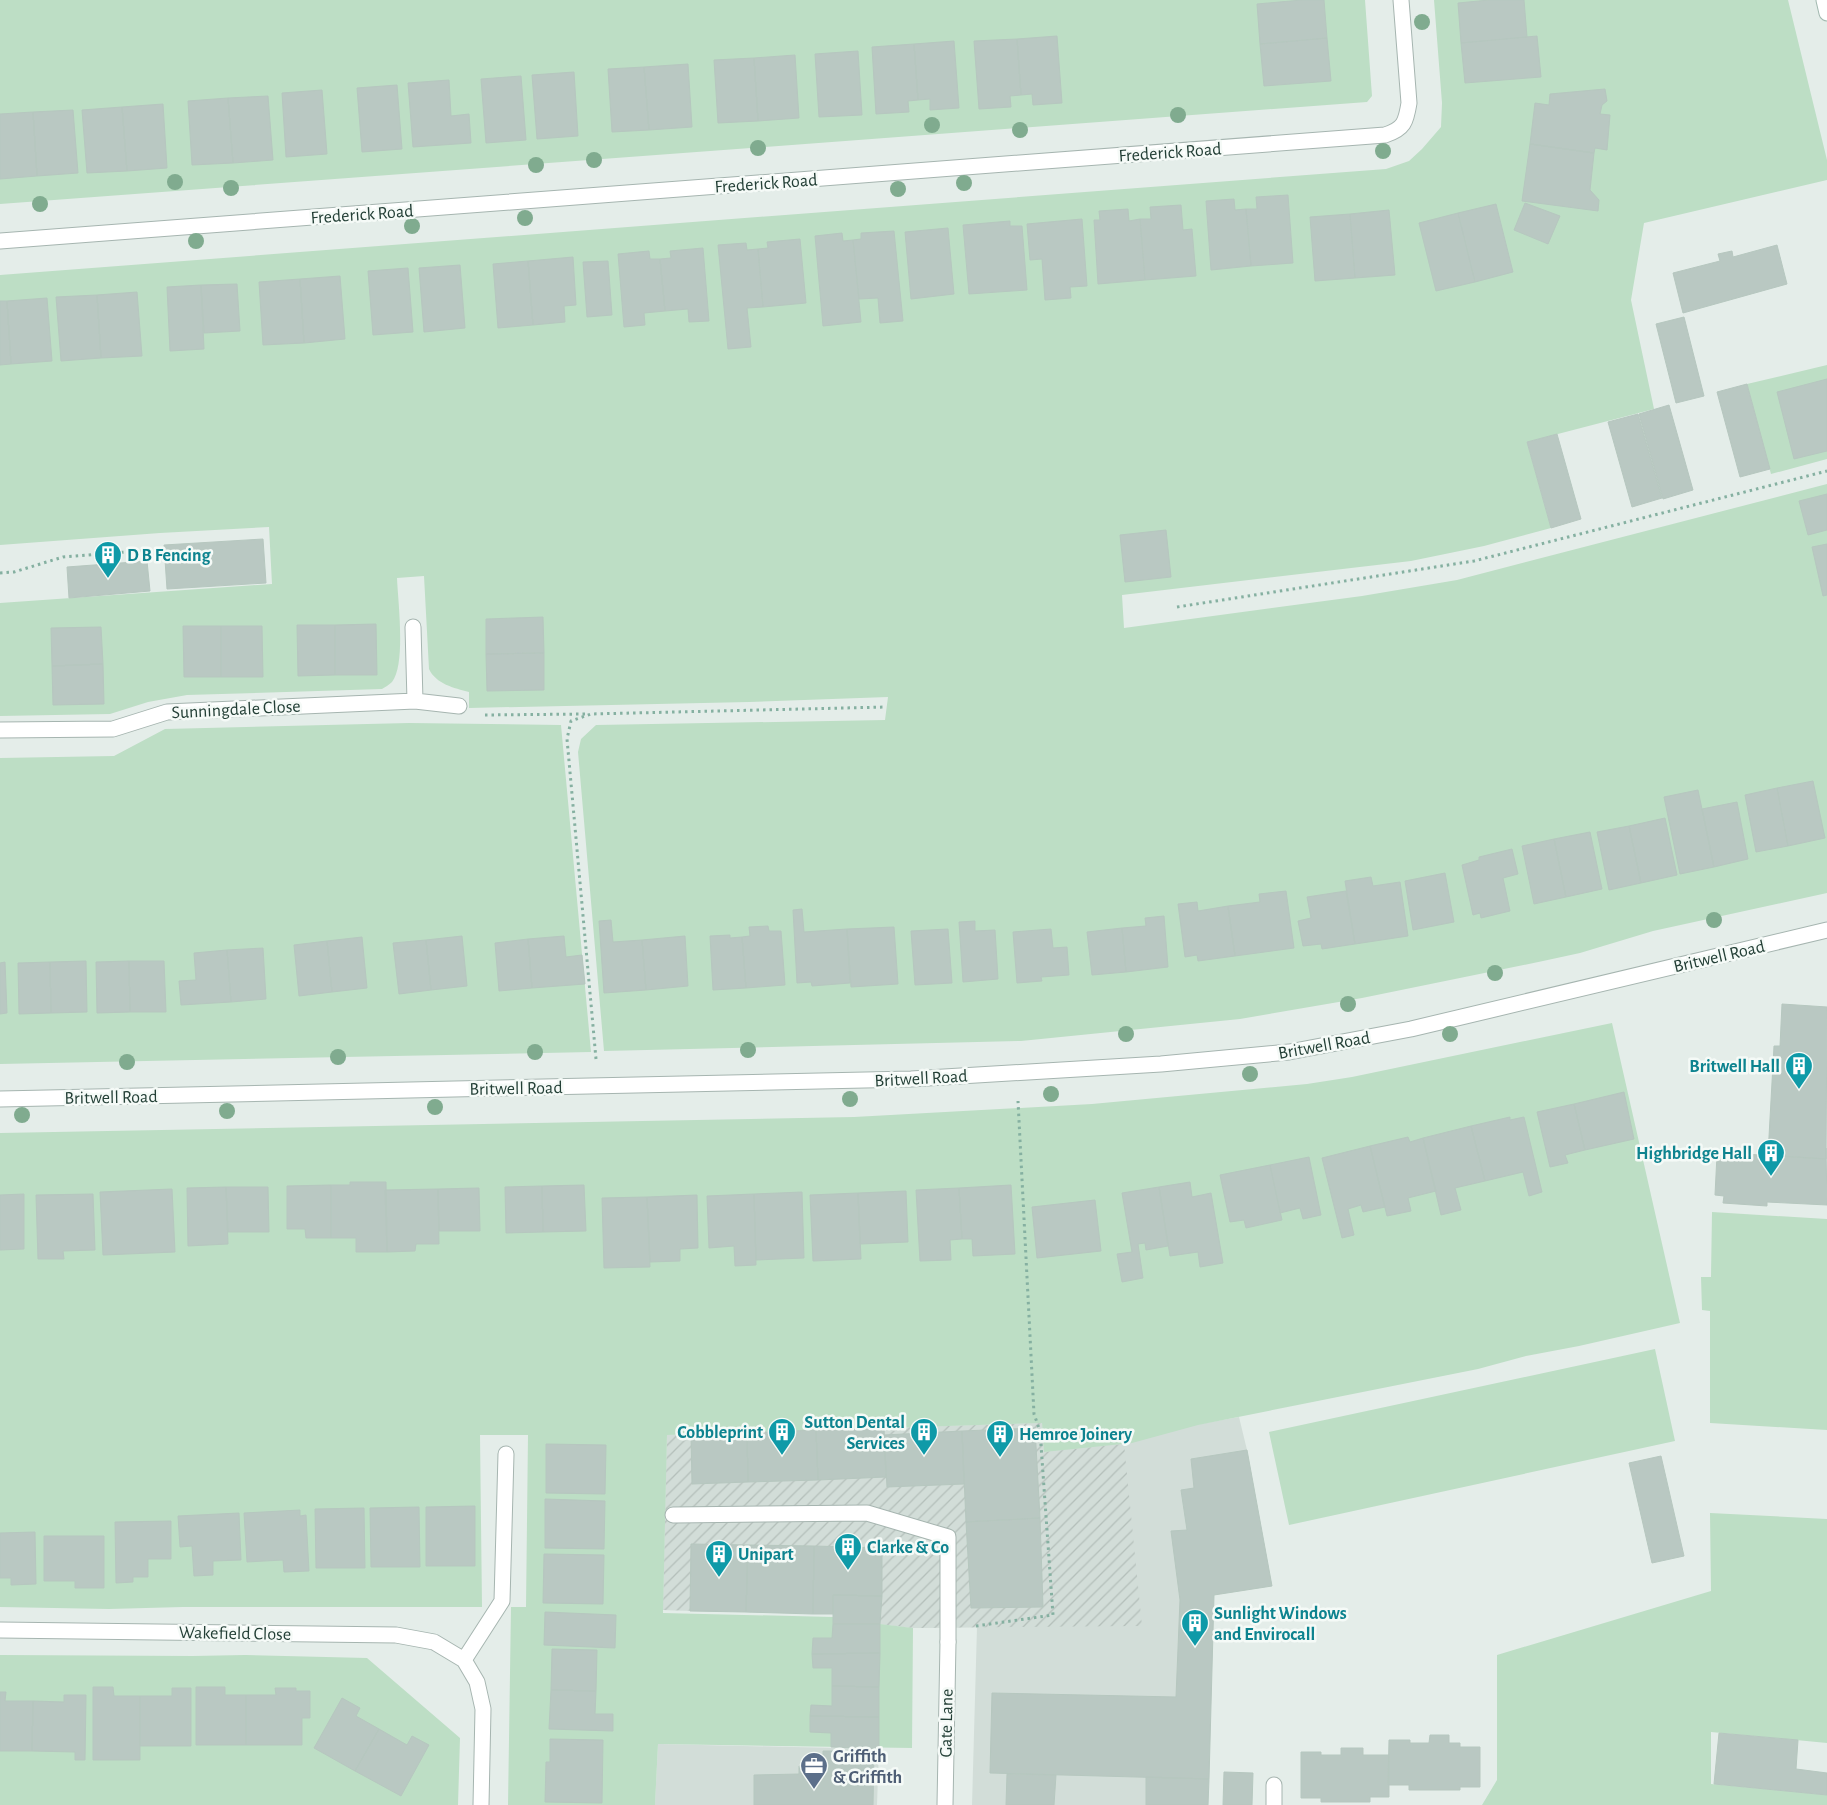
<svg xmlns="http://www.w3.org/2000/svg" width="1827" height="1805" font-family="'Alegreya Sans',sans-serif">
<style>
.built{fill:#d2ddd8}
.industrial{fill:url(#industrial-furrows)}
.green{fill:#bddec5}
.building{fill:#b9c8c2;stroke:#b6c7bf}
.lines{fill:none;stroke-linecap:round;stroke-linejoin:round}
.lane-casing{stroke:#a6b5b0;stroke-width:17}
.street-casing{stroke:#a6b5b0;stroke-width:17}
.secondary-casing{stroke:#a2b9b0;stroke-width:17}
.path{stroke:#85b0a1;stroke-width:3;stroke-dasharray:2.5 4;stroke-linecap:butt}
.lane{stroke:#fff;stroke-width:15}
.street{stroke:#fff;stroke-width:15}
.secondary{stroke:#fff;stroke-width:15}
.tree{fill:#80ab8f}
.labels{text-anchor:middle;stroke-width:5;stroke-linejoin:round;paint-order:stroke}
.street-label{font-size:18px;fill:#233f36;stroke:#f5faf7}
.culture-label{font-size:18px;font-weight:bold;fill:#0d838f;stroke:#f5faf7;text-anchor:start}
.service-label{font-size:18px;font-weight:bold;fill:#4e5e75;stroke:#f5faf7;text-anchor:start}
</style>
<defs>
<pattern id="industrial-furrows" width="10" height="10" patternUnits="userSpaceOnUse" patternTransform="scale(1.25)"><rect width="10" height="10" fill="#d2ddd8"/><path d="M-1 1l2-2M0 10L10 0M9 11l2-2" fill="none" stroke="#b4bfba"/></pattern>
</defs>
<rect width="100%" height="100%" fill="#e4ede9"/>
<path class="built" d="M1239 1417 1247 1450 1272 1586 1214 1595 1208 1805H972L977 1627 913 1628 880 1624 833 1614 663 1610 667 1435 1042 1423 1044 1452Z
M658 1744 879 1749 877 1805H655Z"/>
<path class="industrial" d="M1042 1423 1044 1452 1124 1444 1142 1626 913 1628 880 1624H833V1614L663 1610 667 1435Z"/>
<path class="green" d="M0 0H1365L1372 96 1367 102 0 204Z
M1434 0H1788L1827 160V180L1644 223 1631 300 1654 409 1527 442 1551 528 1484 546 1411 561 1122 595 1124 628 1362 596 1457 580 1827 484V893L1653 931 1580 953 1543 961 1362 998 1240 1019 1021 1041 604 1051 578 752 581 739 596 725 885 720 888 697 749 702 469 708V692C454 688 436 684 429 669L424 576 397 578C398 602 406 664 392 682 389 685 385 687 382 689L187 695 148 702 110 714 0 716V603L272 584 269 527 160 533 0 545V275L1386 169 1409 161 1422 149 1441 127 1442 103Z
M1827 365V459L1771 474 1747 384Z
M409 723 561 725 591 1052 0 1064V758L114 756 165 729Z
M1612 1023 1680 1323 1579 1346 1526 1356 1478 1369 1198 1425 1132 1443 1044 1452 1042 1423 667 1435 663 1613 833 1617V1624H880L913 1628 912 1748 658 1744 655 1805H508L511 1607H526L528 1435H480L482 1607H183L109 1609 0 1607V1133L854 1117 1092 1104 1307 1084 1352 1077Z
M1712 1212 1827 1219V1430L1710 1423V1311L1702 1310 1701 1277H1711Z
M1655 1349 1675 1441 1289 1525 1269 1432Z
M1710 1513 1827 1519V1743L1711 1732V1784L1827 1795V1805H1482L1497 1780V1655L1711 1591Z
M0 1655 193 1656 245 1655 367 1658 460 1738 458 1805H0Z"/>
<path class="building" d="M1302 0H1324L1327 38 1260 44 1257 4Z
M1489 0H1524L1527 37 1461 43 1458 3Z
M1057 36 1062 103 1033 105 1032 94 1021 95 1017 39Z
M1537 36 1541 77 1465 83 1461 43Z
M1327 38 1331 81 1264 86 1260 44Z
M1017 39 1021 95 1010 96 1011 107 979 109 974 41Z
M954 41 959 108 930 110V99L918 100 914 44Z
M914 44 918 100 908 101 909 112 876 114 872 47Z
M858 51 862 115 819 117 815 54Z
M795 55 799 118 758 121 754 58Z
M754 58 758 121 718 123 714 60Z
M688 64 692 127 649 130 644 67Z
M644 67 649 130 612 132 608 69Z
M574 72 578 136 537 139 532 75Z
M521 76 526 140 486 143 481 79Z
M449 80 451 116 469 114 471 143 413 147 408 83Z
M397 85 402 149 362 152 357 88Z
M1605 89 1607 101 1602 105 1600 114 1610 115 1607 150 1595 148 1594 153 1530 144 1535 103 1549 105 1550 94Z
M322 90 327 154 286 157 282 93Z
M268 96 273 160 233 163 228 98Z
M228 98 233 163 192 165 188 101Z
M163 104 167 168 127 171 122 107Z
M122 107 127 171 87 173 82 110Z
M73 110 78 173 37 176 33 112Z
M33 112 37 176 0 179V114Z
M1530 144 1594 153 1590 190 1599 200 1598 211 1522 201Z
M1288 195 1293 263 1251 266 1246 209H1257L1256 197Z
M1234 199 1235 210 1246 209 1251 266 1211 270 1206 201Z
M1525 203 1560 216 1548 244 1514 230Z
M1496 204 1513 272 1475 282 1458 213Z
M1181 205 1183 230 1192 229 1196 276 1145 280 1140 219H1151L1150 207Z
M1128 209 1129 221 1140 219 1145 280 1098 284 1094 220H1100L1099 211Z
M1389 210 1395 275 1355 278 1350 214Z
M1458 213 1475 282 1436 291 1419 223Z
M1350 214 1355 278 1315 281 1310 217Z
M1082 219 1087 286 1070 287 1071 298 1045 300 1042 259 1030 260 1027 224Z
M1010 221V226H1022L1027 290 969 294 963 225Z
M948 228 954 294 911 299 905 232Z
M894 231 903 321 880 323 878 298 859 299 853 240 861 239V233Z
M842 233 843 241 853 240 861 322 823 326 815 236Z
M800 239 806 303 763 307 758 249 768 248 767 242Z
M746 243 747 250 758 249 763 307 747 308 751 347 728 349 718 245Z
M1777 245 1787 284 1683 313 1673 273 1720 261 1718 254 1732 251 1733 257Z
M703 248 709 321 689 322 688 309 665 311 660 259 671 258 670 251Z
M649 251 650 259H660L665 311 644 313 645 325 624 327 618 254Z
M573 257 576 305 564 306 565 322 533 325 528 261Z
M528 261 533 325 498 328 493 264Z
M608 261 612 315 587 317 583 262Z
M460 265 465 328 424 332 419 268Z
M408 268 413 332 373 335 368 271Z
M340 276 345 339 304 343 300 279Z
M300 279 304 343 263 345 259 282Z
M237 284 240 331 204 333 201 285Z
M201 285 204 349 170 351 167 287Z
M137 292 142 356 101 358 97 295Z
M97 295 101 358 61 361 56 297Z
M47 298 52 361 11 364 7 301Z
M0 301H7L11 364 0 365Z
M1684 317 1704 396 1676 403 1656 324Z
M1827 379V451L1794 459 1777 392Z
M1747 384 1770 469 1740 477 1717 392Z
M1669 405 1693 490 1663 499 1639 414Z
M1638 414 1662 498 1632 507 1608 422Z
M1557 434 1581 519 1551 528 1527 442Z
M1827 494V530L1808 535 1799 501Z
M1166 530 1171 577 1125 582 1120 535Z
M263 539 266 583 167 589 164 545Z
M1827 544V595L1823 596 1812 547Z
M147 561 150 591 69 598 67 567Z
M543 617 544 653 486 654V619Z
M376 624 377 675H335V625Z
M297 625H335V675L298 676Z
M183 626H221V677H184Z
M221 626H262L263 677H221Z
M101 627 103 664 52 666 51 628Z
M544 653V690L487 691 486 654Z
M103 664 104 704 53 705 52 666Z
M1813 781 1825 838 1788 846 1777 788Z
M1777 788 1788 846 1756 852 1745 795Z
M1698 790 1714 867 1680 874 1664 797Z
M1737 802 1748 859 1714 867 1702 809Z
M1665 818 1677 875 1641 883 1629 826Z
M1629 826 1641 883 1609 890 1597 832Z
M1590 832 1602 889 1566 897 1554 839Z
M1554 839 1566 897 1534 904 1522 846Z
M1512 849 1518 874 1503 878 1510 911 1481 918 1480 913 1473 915 1462 865 1479 860V857Z
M1445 873 1454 922 1413 930 1405 881Z
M1371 877 1373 886 1400 882 1408 936 1355 944 1345 881Z
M1286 891 1294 948 1235 956 1228 906 1260 902 1259 894Z
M1346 891 1355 944 1322 949 1321 944 1303 946 1298 921 1311 918 1307 897Z
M1197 902 1198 911 1228 906 1235 956 1198 961 1197 955 1185 957 1178 904Z
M802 909 804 932 847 929 850 983 812 986 811 982 797 983 793 910Z
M1164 916 1168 967 1126 972 1122 928 1146 926 1145 918Z
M611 920 613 942 642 940 646 990 604 993 599 921Z
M975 921V931L995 930 998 979 963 982 959 922Z
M768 926 769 931H781L785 985 746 988 742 937 750 936 749 927Z
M894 927 898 984 851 987 847 929Z
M1122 928 1126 972 1092 975 1087 932Z
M948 929 952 983 915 985 911 931Z
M1051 929 1053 948 1067 947 1069 975 1041 977 1042 981 1017 983 1013 932Z
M730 935V938L742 937 746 988 713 990 710 936Z
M462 936 467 986 431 990 426 940Z
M564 936 566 957 582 955 585 984 532 988 528 939Z
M685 936 688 986 646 990 642 940Z
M362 937 367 988 332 992 327 941Z
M528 939 532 988 499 991 495 943Z
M426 940 431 990 399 994 393 943Z
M327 941 332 992 299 996 294 945Z
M263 948 266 999 231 1002 227 950Z
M227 950 231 1002 181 1005 179 981 196 980 194 953Z
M86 961 87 1012 51 1013 50 962Z
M129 961H164L166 1012H130Z
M129 961 130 1012 97 1013 96 962Z
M5 962 7 1013 0 1014V963Z
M50 962 51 1013 19 1014 18 963Z
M1782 1004 1827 1007 1826 1159 1768 1155 1774 1046H1780Z
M1624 1092 1634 1139 1585 1150 1574 1104Z
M1574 1104 1585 1150 1565 1155 1568 1163 1550 1167 1537 1112Z
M1510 1117V1120L1524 1117 1542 1192 1529 1196 1523 1172 1485 1181 1471 1126Z
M1471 1126 1485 1181 1455 1188 1461 1210 1441 1215 1423 1138Z
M1408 1137 1410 1142 1423 1138 1436 1191 1408 1198 1411 1211 1387 1216 1370 1146Z
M1370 1146 1385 1207 1363 1212 1361 1205 1348 1209 1354 1235 1342 1238 1322 1158Z
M1826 1148 1827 1205 1767 1202V1206L1723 1203 1724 1196 1715 1195 1717 1155 1728 1156V1153L1826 1159Z
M1309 1157 1321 1215 1303 1219 1300 1208 1280 1213 1270 1165Z
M1270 1165 1282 1220 1246 1228 1244 1220 1230 1222 1220 1175Z
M350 1182H386L387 1252H356V1238H331V1185H350Z
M1190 1182 1192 1197 1211 1193 1223 1263 1200 1267 1198 1252 1170 1256 1159 1187Z
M331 1185V1238H306L305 1229H287V1186Z
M584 1185 586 1231 543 1232 542 1186Z
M1011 1185 1015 1254 973 1256 972 1239H962L959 1188Z
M542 1186 543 1232 506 1233 505 1187Z
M226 1187 228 1244 188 1246 187 1188Z
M226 1187H268L269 1232H228Z
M1159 1187 1168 1246 1146 1250 1145 1243 1138 1244 1143 1278 1122 1282 1117 1254 1132 1252 1122 1193Z
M479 1188 480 1231H439L438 1189Z
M959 1188 962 1239 950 1240 951 1260 920 1261 916 1190Z
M172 1189 175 1252 103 1255 100 1192Z
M438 1189 439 1244H416L415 1251 387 1252 385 1190Z
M906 1191 908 1242 860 1244 858 1193Z
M802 1192 804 1258 756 1260 754 1194Z
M858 1193 861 1259 813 1261 810 1195Z
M24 1194V1249L0 1250V1195Z
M93 1194 95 1250 63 1251 64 1259H38L36 1195Z
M754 1194 756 1265 735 1266 734 1246 709 1248 707 1196Z
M697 1195 698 1248 680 1249V1261L650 1262 647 1197Z
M647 1197 650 1267 604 1268 602 1198Z
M1095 1200 1101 1251 1037 1258 1032 1207Z
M866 1428H884L886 1477 818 1480 816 1430Z
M1035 1428 1040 1518 966 1522 962 1431Z
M816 1430 818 1480 748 1482 747 1433Z
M962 1431 964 1484 887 1487 884 1435Z
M747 1433 748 1482 692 1484 691 1435Z
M546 1444 606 1445 605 1494 546 1493Z
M1247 1450 1272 1586 1214 1595 1209 1779 990 1773 992 1693 1176 1697 1180 1600 1171 1531 1187 1530 1181 1490 1194 1488 1191 1459Z
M1661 1456 1684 1556 1652 1563 1629 1463Z
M545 1499 605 1501 604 1549 545 1548Z
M475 1506V1566H426V1507Z
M419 1507 420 1567H371L370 1508Z
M364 1508 365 1568H316L315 1509Z
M300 1510V1516L306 1515 309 1571 284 1572 283 1560 247 1562 244 1513Z
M239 1513 241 1560 213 1561V1575L194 1576 192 1546 180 1547 178 1516Z
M1040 1518 1043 1607 971 1608 966 1522Z
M171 1521V1559H148V1577H133V1582L116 1583 115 1522Z
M35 1532 36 1584 11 1585V1578H0V1533Z
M44 1536H104V1588H75V1581H44Z
M691 1544 748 1545 746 1612 690 1611Z
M748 1545 814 1546 813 1614 746 1612Z
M814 1546 882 1548V1596L833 1595V1614H813Z
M544 1554 604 1555 603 1604 543 1603Z
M833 1595 882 1596 880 1624H833Z
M545 1612 616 1615 615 1648 544 1645Z
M833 1624H880V1653L812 1654 813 1638H832Z
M552 1649 597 1650 596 1691 551 1690Z
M880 1653 879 1687 832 1686V1668H813L812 1654Z
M832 1686 879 1687V1717L810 1716 811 1705 832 1706Z
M93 1687H113L114 1696H140V1760H93Z
M196 1687H225V1695H246V1745H196Z
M172 1688H191V1746H140V1696H172Z
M275 1688H296V1691H310V1718H302V1745H246V1695H276Z
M551 1690 596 1691 595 1714H613V1731L549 1729Z
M0 1692H6L5 1701H33L32 1751H0Z
M64 1695H86L85 1760H75V1752L32 1751 33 1701 64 1702Z
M342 1698 360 1708 356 1716 379 1729 355 1771 314 1748Z
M810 1716 879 1717V1749L831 1747V1733L810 1732Z
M379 1729 407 1745 412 1736 429 1745 401 1796 355 1771Z
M1719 1733 1798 1740 1796 1769 1827 1773V1795L1714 1784Z
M1430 1735H1449V1743H1460V1747H1480V1787H1460V1790H1409V1785H1388L1389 1740H1410V1743H1429Z
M550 1739 603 1740 602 1803 545 1802 546 1762H550Z
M1341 1748H1363V1755H1389V1797H1370V1802H1321V1798H1301V1752H1321V1755H1341Z
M823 1751H874L873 1805H754V1775L799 1774V1766H823Z
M1224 1772 1253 1773 1252 1805H1223Z
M1007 1774 1056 1775 1054 1805H1006Z
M1146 1777 1209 1779 1208 1805H1146Z"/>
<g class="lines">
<defs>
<path id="lane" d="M673 1515 867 1513 948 1537V1642
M1274 1785V1805"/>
<path id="street" d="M0 241 1385 135C1404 129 1406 122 1409 103L1401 0
M413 627 415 701
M0 730 113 729 167 712 415 701 459 706
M0 1099 911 1079 1161 1064 1289 1052 1411 1029 1827 930
M0 1630 396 1635 434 1642 464 1660 477 1682 483 1709 481 1805
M464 1660 502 1601 506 1454
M945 1805 948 1642"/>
<path id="secondary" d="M1824 0 1827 13"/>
</defs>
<use href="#lane" class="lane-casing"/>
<use href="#street" class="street-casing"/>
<use href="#secondary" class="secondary-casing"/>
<path class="path" d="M0 573 14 572 63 557 150 550
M1177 607 1474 561 1827 471
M485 715 588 714
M596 1059 567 739 571 721 591 714 886 707
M976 1626 1053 1615 1040 1431 1034 1414 1018 1101"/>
<use href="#lane" class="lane"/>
<use href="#street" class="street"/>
<use href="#secondary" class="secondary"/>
</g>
<g class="tree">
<circle cx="1422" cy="22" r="8"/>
<circle cx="1178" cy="115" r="8"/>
<circle cx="932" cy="125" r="8"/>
<circle cx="1020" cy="130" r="8"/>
<circle cx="758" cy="148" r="8"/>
<circle cx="1383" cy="151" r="8"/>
<circle cx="594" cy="160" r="8"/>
<circle cx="536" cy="165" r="8"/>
<circle cx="175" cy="182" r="8"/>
<circle cx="964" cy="183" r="8"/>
<circle cx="231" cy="188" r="8"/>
<circle cx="898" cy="189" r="8"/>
<circle cx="40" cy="204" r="8"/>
<circle cx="525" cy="218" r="8"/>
<circle cx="412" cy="226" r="8"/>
<circle cx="196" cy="241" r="8"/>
<circle cx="1714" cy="920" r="8"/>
<circle cx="1495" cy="973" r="8"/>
<circle cx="1348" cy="1004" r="8"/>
<circle cx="1126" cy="1034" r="8"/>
<circle cx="1450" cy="1034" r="8"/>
<circle cx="748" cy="1050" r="8"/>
<circle cx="535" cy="1052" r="8"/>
<circle cx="338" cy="1057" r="8"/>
<circle cx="127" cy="1062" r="8"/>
<circle cx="1250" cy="1074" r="8"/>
<circle cx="1051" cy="1094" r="8"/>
<circle cx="850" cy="1099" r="8"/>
<circle cx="435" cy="1107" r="8"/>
<circle cx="227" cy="1111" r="8"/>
<circle cx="22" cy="1115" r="8"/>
</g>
<defs>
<symbol id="building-pin" viewBox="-11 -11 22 30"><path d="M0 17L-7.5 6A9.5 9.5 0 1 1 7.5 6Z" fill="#0f9aa8" stroke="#f5faf7"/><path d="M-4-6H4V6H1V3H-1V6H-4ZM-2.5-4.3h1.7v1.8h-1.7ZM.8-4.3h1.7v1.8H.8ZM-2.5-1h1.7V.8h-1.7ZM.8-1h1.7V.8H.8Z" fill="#fff"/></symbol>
<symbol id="office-pin" viewBox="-11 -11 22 30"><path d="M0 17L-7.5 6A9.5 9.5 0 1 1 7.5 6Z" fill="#5c6f8a" stroke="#f5faf7"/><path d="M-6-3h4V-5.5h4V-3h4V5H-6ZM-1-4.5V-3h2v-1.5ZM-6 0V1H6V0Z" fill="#fff"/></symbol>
</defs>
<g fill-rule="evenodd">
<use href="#building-pin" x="92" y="539" width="32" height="43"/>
<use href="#building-pin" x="1783" y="1050" width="32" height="43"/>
<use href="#building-pin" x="1755" y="1137" width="32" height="43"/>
<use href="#building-pin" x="766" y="1416" width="32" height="43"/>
<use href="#building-pin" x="908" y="1416" width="32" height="43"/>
<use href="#building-pin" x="984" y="1418" width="32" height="43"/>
<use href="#building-pin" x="832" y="1531" width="32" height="43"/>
<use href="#building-pin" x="703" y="1538" width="32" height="43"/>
<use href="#building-pin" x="1179" y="1607" width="32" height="43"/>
<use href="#office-pin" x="798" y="1750" width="32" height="43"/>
</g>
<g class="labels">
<g class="street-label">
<text transform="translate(1170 152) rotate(-4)" y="6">Frederick Road</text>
<text transform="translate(766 183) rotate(-4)" y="6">Frederick Road</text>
<text transform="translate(362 214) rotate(-4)" y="6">Frederick Road</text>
<text transform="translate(236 709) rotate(-3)" y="6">Sunningdale Close</text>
<text transform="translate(1719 956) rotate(-13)" y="6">Britwell Road</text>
<text transform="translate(1324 1045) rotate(-10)" y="6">Britwell Road</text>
<text transform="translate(921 1078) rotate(-3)" y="6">Britwell Road</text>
<text transform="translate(516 1088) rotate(-1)" y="6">Britwell Road</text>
<text transform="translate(111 1097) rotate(-1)" y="6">Britwell Road</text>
<text transform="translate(235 1633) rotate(1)" y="6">Wakefield Close</text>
<text transform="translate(946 1723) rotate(-89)" y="6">Gate Lane</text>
</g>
<g class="culture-label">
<text x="127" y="561">D B Fencing</text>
<text x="1780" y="1072" text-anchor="end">Britwell Hall</text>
<text x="1752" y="1159" text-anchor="end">Highbridge Hall</text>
<text x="905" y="1428" text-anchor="end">Sutton Dental<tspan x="905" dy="21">Services</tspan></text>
<text x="763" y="1438" text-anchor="end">Cobbleprint</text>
<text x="1019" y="1440">Hemroe Joinery</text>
<text x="867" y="1553">Clarke &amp; Co</text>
<text x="738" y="1560">Unipart</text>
<text x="1214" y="1619">Sunlight Windows<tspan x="1214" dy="21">and Envirocall</tspan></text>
</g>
<g class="service-label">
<text x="833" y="1762">Griffith<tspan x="833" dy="21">&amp; Griffith</tspan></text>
</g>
</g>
</svg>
